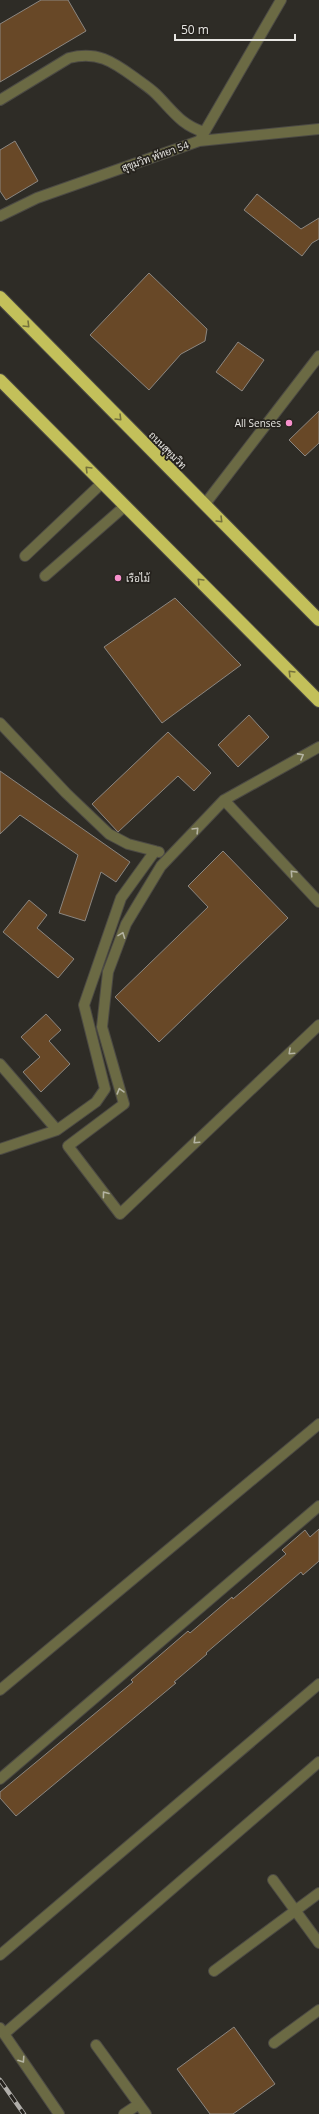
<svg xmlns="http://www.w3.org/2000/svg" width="319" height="2114" font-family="'Open Sans',Sarabun,sans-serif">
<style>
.building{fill:#684827;stroke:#8b8680}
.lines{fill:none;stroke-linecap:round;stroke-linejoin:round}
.minor-casing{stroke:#4c4a44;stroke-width:12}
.highway-casing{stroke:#4c4a44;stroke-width:14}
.minor{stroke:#6b6a44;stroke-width:10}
.highway{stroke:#c3c05a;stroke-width:12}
.rail-casing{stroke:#b1afab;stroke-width:4.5}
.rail{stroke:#25221d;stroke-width:3;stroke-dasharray:9;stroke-linecap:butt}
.oneway{stroke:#74713c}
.oneway2{stroke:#b5b4a3}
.poi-dot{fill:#f890cc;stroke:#25221d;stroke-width:1.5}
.labels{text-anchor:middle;stroke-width:3.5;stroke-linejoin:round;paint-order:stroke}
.street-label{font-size:10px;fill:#e7e6e2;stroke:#25221d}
.poi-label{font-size:10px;fill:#e7e6e2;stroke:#25221d;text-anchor:end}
</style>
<rect width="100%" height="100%" fill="#2e2c26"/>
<path class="building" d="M41 0H68L86 31 0 82V24Z
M15 141 38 181 6 200 0 191V150Z
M257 194 301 229 319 218V239L312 243 302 256 244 210Z
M149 273 207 329 205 341 181 354 149 390 90 335Z
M238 342 264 360 242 391 216 372Z
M319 411V443L305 456 289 440Z
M175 598 241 665 162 723 104 647Z
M249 715 269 737 238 767 218 745Z
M168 732 211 773 194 791 178 776 118 832 92 804Z
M0 771 130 862 116 882 101 872 85 921 59 913 78 855 20 815 0 834Z
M223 851 288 918 159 1042 115 997 208 907 188 886Z
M29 900 47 915 37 928 74 959 58 978 3 932Z
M46 1014 61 1030 49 1041 70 1064 41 1092 23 1072 40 1057 21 1037Z
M319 1529V1561L303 1575 301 1572 206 1653 207 1654 174 1682 176 1683 16 1816 0 1798V1792L133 1682 131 1680 188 1631 190 1633 232 1597 233 1599 286 1554 282 1550 305 1530 310 1537Z
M234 2027 275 2084 233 2114H210L177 2069Z"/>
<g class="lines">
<defs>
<path id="minor" d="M0 100 69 58C97 51 112 61 134 77 142 83 150 88 156 94 173 111 181 125 204 132
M201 138 281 0
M0 216 37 198 199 141 319 129
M205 504 319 356
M25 556 102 483
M45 576 125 506
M0 723 66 793 109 834 128 844 159 852
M319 747 224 800 161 866 126 924 108 972 102 1027 124 1104 68 1146 120 1214 319 1025
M224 800 319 902
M0 1064 57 1130 96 1102 105 1089 84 1005 121 898 155 851
M0 1149 57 1130
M0 1690 319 1424
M0 1779 319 1506
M273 1880 319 1943
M0 1955 319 1684
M214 1971 319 1893
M0 2028 59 2114
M4 2034 319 1762
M274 2043 319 2010
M96 2045 146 2114
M124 2114 139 2104"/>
<path id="highway" d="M0 297 319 620
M0 380 319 701"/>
</defs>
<use href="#minor" class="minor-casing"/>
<use href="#highway" class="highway-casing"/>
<use href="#minor" class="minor"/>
<use href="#highway" class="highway"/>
<defs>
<path id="rail" d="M0 2080 24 2114"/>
</defs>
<use href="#rail" class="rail-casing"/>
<use href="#rail" class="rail"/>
</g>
<defs><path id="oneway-chevron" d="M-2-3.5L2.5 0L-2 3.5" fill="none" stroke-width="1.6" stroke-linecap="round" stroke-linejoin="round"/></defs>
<g class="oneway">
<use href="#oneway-chevron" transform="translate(27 325) rotate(45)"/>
<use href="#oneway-chevron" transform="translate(119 418) rotate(45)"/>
<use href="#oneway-chevron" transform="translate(88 469) rotate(-135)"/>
<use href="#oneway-chevron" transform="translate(220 520) rotate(45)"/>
<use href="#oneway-chevron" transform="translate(200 581) rotate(-135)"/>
<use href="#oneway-chevron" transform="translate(291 673) rotate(-135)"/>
</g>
<g class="oneway2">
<use href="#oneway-chevron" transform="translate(301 756) rotate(-29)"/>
<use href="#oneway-chevron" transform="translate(196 830) rotate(-46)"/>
<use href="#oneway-chevron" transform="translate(293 873) rotate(-133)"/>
<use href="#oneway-chevron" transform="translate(122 935) rotate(-69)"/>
<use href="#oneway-chevron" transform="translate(291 1052) rotate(137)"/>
<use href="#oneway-chevron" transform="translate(120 1091) rotate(-106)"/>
<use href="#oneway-chevron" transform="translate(196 1141) rotate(137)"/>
<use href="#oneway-chevron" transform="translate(105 1194) rotate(-127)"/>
<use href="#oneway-chevron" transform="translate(22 2060) rotate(56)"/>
</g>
<g class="poi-dot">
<circle cx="289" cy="423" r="4"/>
<circle cx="118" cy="578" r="4"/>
</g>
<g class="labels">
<g class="street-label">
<text transform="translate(155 156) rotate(-20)" y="4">สุขุมวิท พัทยา 54</text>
<text transform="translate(168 450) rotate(45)" y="4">ถนนสุขุมวิท</text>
</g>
<g class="poi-label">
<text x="281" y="427">All Senses</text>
<text x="126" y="582" text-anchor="start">เรือไม้</text>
</g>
</g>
<path d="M175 34v6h120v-6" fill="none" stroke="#e7e6e2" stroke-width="2"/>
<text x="181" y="34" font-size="12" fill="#e7e6e2" stroke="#25221d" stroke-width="3" paint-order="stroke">50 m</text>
</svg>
